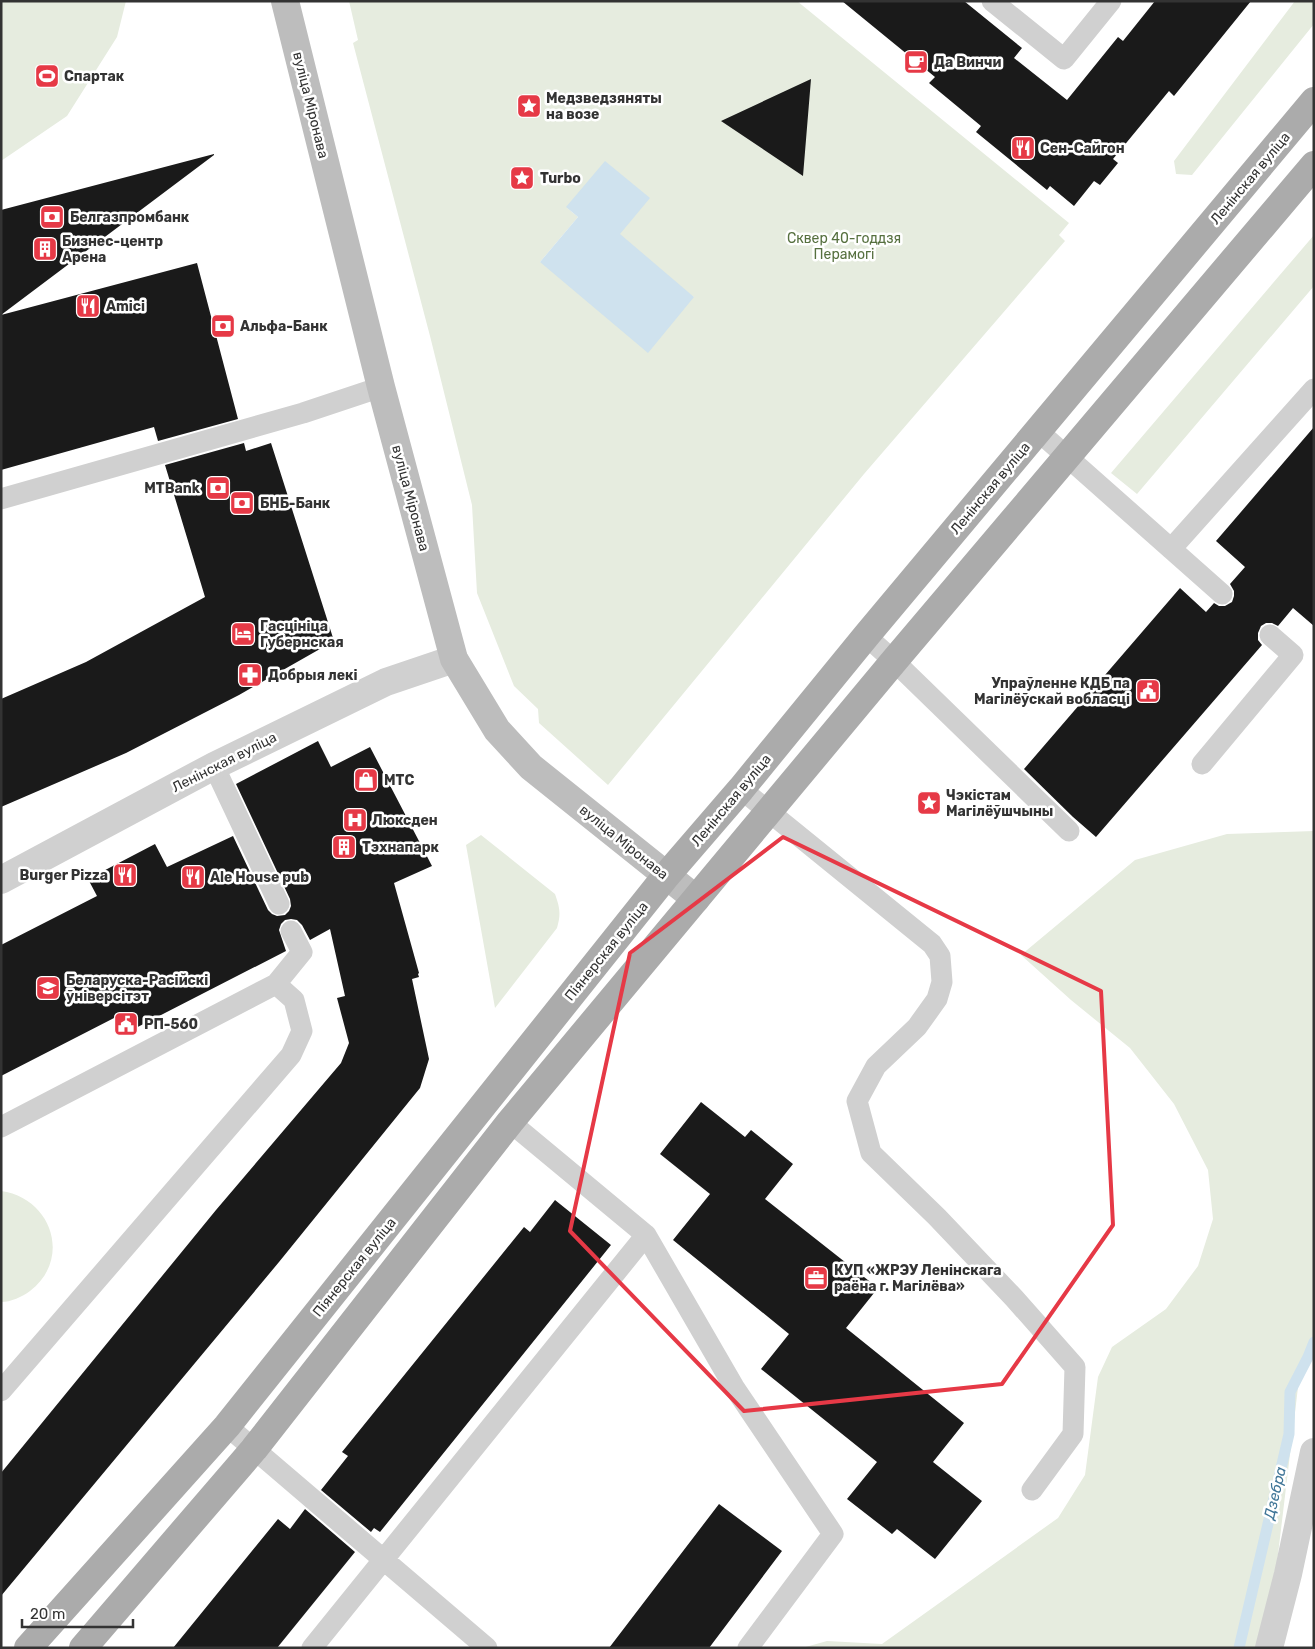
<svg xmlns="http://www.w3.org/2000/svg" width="1315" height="1649" font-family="Rubik,sans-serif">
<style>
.green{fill:#e6ecdf;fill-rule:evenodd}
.water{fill:#cfe2ee}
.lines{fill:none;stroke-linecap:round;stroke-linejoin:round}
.stream{stroke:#cfe2ee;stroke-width:11}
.building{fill:#1a1a1a}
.lane{stroke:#d0d0d0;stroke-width:21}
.street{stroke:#d0d0d0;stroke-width:28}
.secondary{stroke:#bdbdbd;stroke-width:28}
.primary{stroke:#ababab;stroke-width:28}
.marked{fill:none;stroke:#e63946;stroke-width:4;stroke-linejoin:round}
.labels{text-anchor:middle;stroke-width:5;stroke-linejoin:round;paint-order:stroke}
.poi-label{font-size:14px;font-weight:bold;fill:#333;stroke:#fff;text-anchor:start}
.street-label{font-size:14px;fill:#333;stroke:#fff}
.park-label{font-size:14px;fill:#56703f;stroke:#fff}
.water-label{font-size:15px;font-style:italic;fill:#3f7597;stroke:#fff}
</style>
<rect width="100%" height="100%" fill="#fff"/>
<path class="green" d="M1 1H126L117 37 67 116 1 161Z
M349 1H797L1069 223 1059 235 1065 241 864 474 608 785 539 723 538 709 514 686 477 593 472 505 430 336 353 43 358 40ZM566 207 694 297 540 262 578 217Z
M1295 1H1314V24L1192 175 1176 174 1174 161Z
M1314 235V286L1137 494 1111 473Z
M1314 831V1343L1299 1379 1276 1571 1258 1648H802L827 1641 882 1644 1058 1518 1085 1475 1098 1377 1112 1347 1166 1309 1198 1266 1213 1219 1208 1170 1174 1104 1130 1048 1071 1000 1021 955 1135 860 1227 834Z
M481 835 555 894C560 908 561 914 557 928L495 1008 466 845Z
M1 1191C52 1198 72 1259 30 1291 22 1297 11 1302 1 1302Z"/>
<path class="water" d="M605 161 650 198 620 234 694 297 648 353 540 262 578 217 566 207Z"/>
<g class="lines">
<path class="stream" d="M1239 1648 1289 1434 1290 1392 1308 1357 1314 1342"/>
</g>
<path class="building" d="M842 1H964L1022 48 1014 58 1067 100 1118 37 1123 41 1155 1H1251L1174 96 1169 91 1113 159 1118 163 1100 185 1094 181 1074 206 1050 186 1047 190 976 132 981 126 929 83 935 77Z
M811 79 803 176 721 121Z
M214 154V155L1 315V210Z
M197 263 238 419 158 441 154 427 1 470V315Z
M1314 427V626L1293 608 1278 626 1272 623H1266L1261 626 1258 633V640L1262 645 1096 837 1073 817 1024 769 1180 588 1206 612 1214 603 1219 606H1225L1232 602 1234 596V591L1230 584 1245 567 1216 541Z
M244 443 246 451 271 443 334 641 239 695 126 753 1 807V699L86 662 205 597 165 465Z
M318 741 331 767 370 747 432 866 394 883 419 973 418 974 419 977 412 979 429 1059 420 1088 279 1262 1 1596V1473L216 1210 341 1063 349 1043 337 998 345 996 330 929 310 940 302 925 297 920 291 919 285 920 281 924 279 930 286 951 124 1034 116 1017 1 1076V945L97 896 88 879 155 844 167 867 233 836 268 910 272 914 277 916 285 915 289 911 291 906 290 899 236 784Z
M701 1102 745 1137 751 1130 793 1164 765 1199 878 1288 846 1328 964 1423 933 1462 982 1501 935 1559 897 1529 892 1534 847 1499 877 1462 761 1369 789 1334 673 1240 710 1194 660 1154Z
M555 1200 611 1245 380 1532 374 1528 371 1532 321 1490 348 1456 342 1452 524 1227 530 1232Z
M719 1504 782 1551 709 1648H609Z
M305 1509 355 1552 277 1648H173L278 1519 290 1529Z"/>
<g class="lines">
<path class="lane" d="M992 1 1064 59 1111 1
M1038 431 1222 594
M1 499 303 413 381 387
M1171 549 1314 389
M866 636 894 661 1069 831
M1202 764 1293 655 1270 635
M214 766 279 904
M741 789 932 944 940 956 942 982 937 999 917 1027 876 1066 857 1101 871 1153 937 1217 1014 1298 1075 1367 1073 1434 1032 1490
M276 984 302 952 291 931
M510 1122 646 1235 734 1387 833 1534 748 1648
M1 1127 276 984 294 1000 302 1031 291 1055 1 1391
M227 1426 487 1648
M312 1648 646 1235"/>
<path class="street" d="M1 880 214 766 386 682 454 659
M1269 1648 1288 1574 1314 1452"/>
<path class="secondary" d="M285 1 381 387 454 659 497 730 531 767 696 899"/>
<path class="primary" d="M28 1648 227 1426 666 876 741 789 866 636 1314 101
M83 1648 254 1449 510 1122 894 661 1314 165"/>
</g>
<path class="marked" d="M783 837 1101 991 1113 1225 1002 1384 744 1411 570 1231 630 953Z"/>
<defs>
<symbol id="cafe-square" viewBox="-11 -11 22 22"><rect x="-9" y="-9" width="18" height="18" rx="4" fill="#e63946" stroke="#fff"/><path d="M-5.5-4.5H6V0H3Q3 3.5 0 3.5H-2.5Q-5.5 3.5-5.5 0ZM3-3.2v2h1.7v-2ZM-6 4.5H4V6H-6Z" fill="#fff"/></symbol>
<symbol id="stadium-square" viewBox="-11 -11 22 22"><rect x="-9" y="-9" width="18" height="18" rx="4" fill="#e63946" stroke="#fff"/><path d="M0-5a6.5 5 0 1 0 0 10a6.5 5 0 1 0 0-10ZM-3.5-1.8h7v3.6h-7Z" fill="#fff"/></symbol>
<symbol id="sight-square" viewBox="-11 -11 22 22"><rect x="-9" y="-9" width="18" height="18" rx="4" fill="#e63946" stroke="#fff"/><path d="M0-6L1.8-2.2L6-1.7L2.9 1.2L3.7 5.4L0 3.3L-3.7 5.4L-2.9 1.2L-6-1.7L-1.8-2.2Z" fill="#fff"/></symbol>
<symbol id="restaurant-square" viewBox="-11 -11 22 22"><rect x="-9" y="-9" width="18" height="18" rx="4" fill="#e63946" stroke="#fff"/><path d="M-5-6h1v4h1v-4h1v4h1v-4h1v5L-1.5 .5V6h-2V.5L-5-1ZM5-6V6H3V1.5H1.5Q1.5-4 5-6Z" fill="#fff"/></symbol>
<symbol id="bank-square" viewBox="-11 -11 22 22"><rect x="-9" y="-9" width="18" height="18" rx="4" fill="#e63946" stroke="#fff"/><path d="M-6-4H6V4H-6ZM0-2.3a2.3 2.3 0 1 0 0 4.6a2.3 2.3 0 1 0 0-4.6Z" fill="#fff"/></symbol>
<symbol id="building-square" viewBox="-11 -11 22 22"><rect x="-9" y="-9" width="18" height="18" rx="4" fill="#e63946" stroke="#fff"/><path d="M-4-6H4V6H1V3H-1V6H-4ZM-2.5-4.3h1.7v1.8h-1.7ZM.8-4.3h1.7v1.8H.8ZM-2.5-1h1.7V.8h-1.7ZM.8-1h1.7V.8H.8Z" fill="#fff"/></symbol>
<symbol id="hotel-square" viewBox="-11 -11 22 22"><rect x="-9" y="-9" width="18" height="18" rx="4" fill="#e63946" stroke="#fff"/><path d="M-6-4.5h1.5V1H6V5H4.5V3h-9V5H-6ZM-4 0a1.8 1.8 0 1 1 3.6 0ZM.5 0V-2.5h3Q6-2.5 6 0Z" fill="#fff"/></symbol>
<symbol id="pharmacy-square" viewBox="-11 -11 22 22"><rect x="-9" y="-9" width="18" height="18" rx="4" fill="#e63946" stroke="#fff"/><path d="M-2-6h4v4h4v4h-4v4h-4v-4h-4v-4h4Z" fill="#fff"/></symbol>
<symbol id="civic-square" viewBox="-11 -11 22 22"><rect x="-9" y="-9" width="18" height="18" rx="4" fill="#e63946" stroke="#fff"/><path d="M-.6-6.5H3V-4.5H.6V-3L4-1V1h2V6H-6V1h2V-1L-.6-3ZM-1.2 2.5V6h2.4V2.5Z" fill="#fff"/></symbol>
<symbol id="shop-square" viewBox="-11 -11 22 22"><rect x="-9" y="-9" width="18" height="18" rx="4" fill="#e63946" stroke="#fff"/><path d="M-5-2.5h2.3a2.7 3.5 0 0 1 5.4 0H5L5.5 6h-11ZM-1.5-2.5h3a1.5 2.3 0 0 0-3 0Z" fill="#fff"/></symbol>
<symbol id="hospital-square" viewBox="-11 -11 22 22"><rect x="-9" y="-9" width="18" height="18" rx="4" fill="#e63946" stroke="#fff"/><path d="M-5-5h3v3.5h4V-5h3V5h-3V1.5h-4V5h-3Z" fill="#fff"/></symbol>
<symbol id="university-square" viewBox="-11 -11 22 22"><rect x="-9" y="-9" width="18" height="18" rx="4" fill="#e63946" stroke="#fff"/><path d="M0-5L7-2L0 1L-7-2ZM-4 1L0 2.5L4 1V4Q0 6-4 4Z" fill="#fff"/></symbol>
<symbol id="office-square" viewBox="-11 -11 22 22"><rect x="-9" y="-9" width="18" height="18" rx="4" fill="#e63946" stroke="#fff"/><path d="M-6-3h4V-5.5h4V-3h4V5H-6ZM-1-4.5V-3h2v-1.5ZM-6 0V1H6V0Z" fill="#fff"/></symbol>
</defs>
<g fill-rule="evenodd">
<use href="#cafe-square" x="902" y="48" width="28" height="28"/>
<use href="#stadium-square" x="33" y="62" width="28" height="28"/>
<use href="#sight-square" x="515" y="92" width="28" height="28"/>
<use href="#restaurant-square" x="1009" y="134" width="28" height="28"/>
<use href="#sight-square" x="508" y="164" width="28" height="28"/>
<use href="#bank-square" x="38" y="203" width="28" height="28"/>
<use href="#building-square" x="31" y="235" width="28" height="28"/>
<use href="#restaurant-square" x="74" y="292" width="28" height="28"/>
<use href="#bank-square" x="209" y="312" width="28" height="28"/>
<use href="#bank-square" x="204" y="474" width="28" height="28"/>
<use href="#bank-square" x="228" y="489" width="28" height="28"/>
<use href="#hotel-square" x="229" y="620" width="28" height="28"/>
<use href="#pharmacy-square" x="236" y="661" width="28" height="28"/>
<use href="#civic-square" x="1134" y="677" width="28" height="28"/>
<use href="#shop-square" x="352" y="766" width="28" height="28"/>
<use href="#sight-square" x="915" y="789" width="28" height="28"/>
<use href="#hospital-square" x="341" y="806" width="28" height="28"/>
<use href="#building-square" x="330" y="833" width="28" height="28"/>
<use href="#restaurant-square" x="111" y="861" width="28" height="28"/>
<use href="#restaurant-square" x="179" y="863" width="28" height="28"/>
<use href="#university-square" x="34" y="974" width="28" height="28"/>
<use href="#civic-square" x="112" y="1010" width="28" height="28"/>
<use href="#office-square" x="802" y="1264" width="28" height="28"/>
</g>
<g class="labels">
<g class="poi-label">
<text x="934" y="67">Да Винчи</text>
<text x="64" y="81">Спартак</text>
<text x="546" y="103">Медзведзяняты<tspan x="546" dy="16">на возе</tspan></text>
<text x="1040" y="153">Сен-Сайгон</text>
<text x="540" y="183">Turbo</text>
<text x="70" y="222">Белгазпромбанк</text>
<text x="62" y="246">Бизнес-центр<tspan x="62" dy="16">Арена</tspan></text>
<text x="106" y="311">Аmici</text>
<text x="240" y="331">Альфа-Банк</text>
<text x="200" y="493" text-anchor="end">MTBank</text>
<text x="260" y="508">БНБ-Банк</text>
<text x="260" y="631">Гасцініца<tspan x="260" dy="16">Губернская</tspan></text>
<text x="268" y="680">Добрыя лекі</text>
<text x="1130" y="688" text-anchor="end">Упраўленне КДБ па<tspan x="1130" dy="16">Магілёўскай вобласці</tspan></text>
<text x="384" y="785">МТС</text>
<text x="946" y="800">Чэкістам<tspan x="946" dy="16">Магілёўшчыны</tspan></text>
<text x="372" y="825">Люксден</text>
<text x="362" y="852">Тэхнапарк</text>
<text x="108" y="880" text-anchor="end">Burger Pizza</text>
<text x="210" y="882">Ale House pub</text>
<text x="66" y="985">Беларуска-Расійскі<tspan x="66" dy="16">ўніверсітэт</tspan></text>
<text x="144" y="1029">РП-560</text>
<text x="834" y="1275">КУП «ЖРЭУ Ленінскага<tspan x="834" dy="16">раёна г. Магілёва»</tspan></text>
</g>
<g class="street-label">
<text transform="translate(311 105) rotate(76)" y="5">вуліца Міронава</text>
<text transform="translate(1250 178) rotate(-50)" y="5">Ленінская вуліца</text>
<text transform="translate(990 488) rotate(-50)" y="5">Ленінская вуліца</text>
<text transform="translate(411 498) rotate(75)" y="5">вуліца Міронава</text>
<text transform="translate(224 762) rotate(-27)" y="5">Ленінская вуліца</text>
<text transform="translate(731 800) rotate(-50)" y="5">Ленінская вуліца</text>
<text transform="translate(624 842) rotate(39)" y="5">вуліца Міронава</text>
<text transform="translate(606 951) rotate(-51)" y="5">Піянерская вуліца</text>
<text transform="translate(354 1267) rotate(-51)" y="5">Піянерская вуліца</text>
</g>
<g class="park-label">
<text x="844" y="243">Сквер 40-годдзя<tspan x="844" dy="16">Перамогі</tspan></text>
</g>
<g class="water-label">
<text transform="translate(1275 1493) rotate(-77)" y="5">Дзебра</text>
</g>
</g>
<rect width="1315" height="1649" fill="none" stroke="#333333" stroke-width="5"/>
<path d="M22 1619v8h111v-8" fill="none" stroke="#333333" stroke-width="2.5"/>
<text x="30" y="1619" font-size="15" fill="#333333" stroke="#ffffff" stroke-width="4" paint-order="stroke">20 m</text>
</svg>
